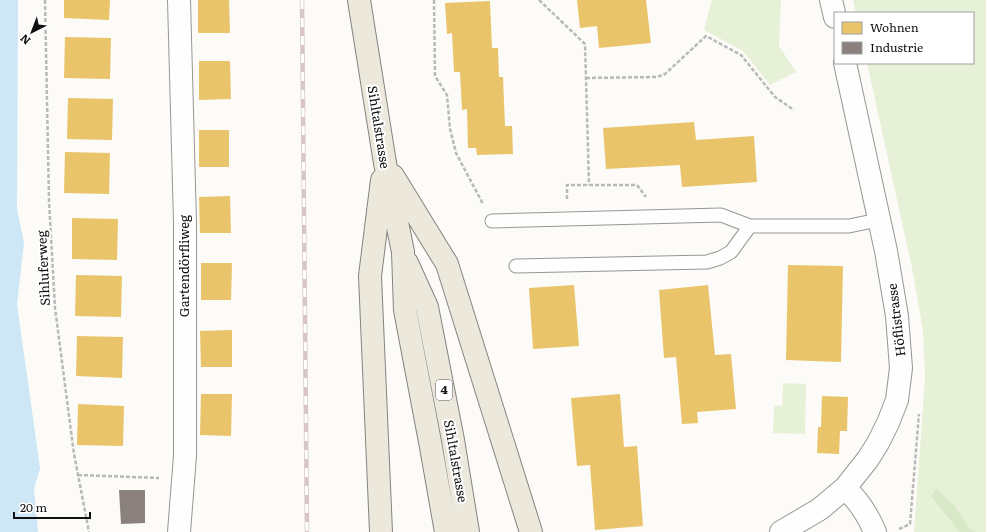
<svg xmlns="http://www.w3.org/2000/svg" width="986" height="532" font-family="Literata,serif">
<style>
.green{fill:#e7f1d7}
.forest{fill:#d7e9c6}
.water{fill:#cde7f6}
.homes{fill:#e9c46a}
.industry{fill:#8a817c}
.lines{fill:none;stroke-linecap:round;stroke-linejoin:round}
.lane-casing{stroke:#969694;stroke-width:15}
.street-casing{stroke:#969694;stroke-width:24}
.primary-casing{stroke:#848381;stroke-width:24}
.path{stroke:#b9b9b8;stroke-width:2.5;stroke-dasharray:4 2;stroke-linecap:butt}
.lane{stroke:#fffefe;stroke-width:13}
.street{stroke:#fffefe;stroke-width:22}
.primary{stroke:#ece8dc;stroke-width:22}
.rail-casing{stroke:#d8c6c7;stroke-width:4.5}
.rail{stroke:#fff;stroke-width:3;stroke-dasharray:9;stroke-linecap:butt}
.labels{text-anchor:middle;stroke-width:4;stroke-linejoin:round;paint-order:stroke}
.shield{fill:#fff;stroke:#585858;stroke-width:1}
.shield-label{font-size:12px;font-weight:bold;fill:#101010}
.street-label{font-size:13px;fill:#101010;stroke:#fff}
</style>
<rect width="100%" height="100%" fill="#fcfbf7"/>
<path class="green" d="M712 0H781L779 46 796 72 770 85 743 51 704 30Z
M853 0H986V532H914L925 377 923 331 912 268 867 63H973V13H856Z
M783 383 806 384 805 434 773 433 774 405 782 406Z"/>
<path class="forest" d="M936 489 952 503 970 529 975 532H960L931 496Z"/>
<path class="water" d="M0 0H18L17 209 24 243 17 304 40 468 34 489 38 532H0Z"/>
<path class="homes" d="M64 0H110L109 20 64 18Z
M198 0H229L230 33H198Z
M577 0H646L651 43 599 48 597 26 580 28Z
M490 1 492 48H498L499 77H503L505 126H512L513 154 477 155 476 148H468L467 109 462 110 460 72H454L452 33 447 34 445 3Z
M65 37 111 38 110 79 64 78Z
M199 61H230L231 99 199 100Z
M68 98 113 99 112 140 67 139Z
M694 122 696 140 754 136 757 182 682 187 680 165 606 169 603 128Z
M199 130H229V167H199Z
M65 152 110 153 109 194 64 193Z
M230 196 231 233H200L199 197Z
M72 218 118 219 117 260 72 259Z
M201 263H232L231 300H201Z
M788 265 843 266 841 362 786 360Z
M76 275 122 276 121 317 75 316Z
M574 285 579 346 533 349 529 288Z
M708 285 715 355 731 354 736 409 697 412 698 423 682 424 676 357 664 358 659 290Z
M232 330V367H201L200 331Z
M77 336 123 337 122 378 76 376Z
M201 394H232L231 436 200 435Z
M620 394 624 447 637 446 643 526 595 530 590 465 577 466 571 398Z
M822 396 848 397 847 431H840L839 454 817 453 818 427H821Z
M78 404 124 406 123 446 77 445Z"/>
<path class="industry" d="M119 490H145V523L121 524Z"/>
<g class="lines">
<defs>
<path id="lane" d="M492 221 721 215 750 226H849L878 220
M516 266 707 262 720 258 731 252 750 226"/>
<path id="street" d="M831 0 835 17
M845 488C859 501 868 515 875 532
M179 532 185 456V223L179 0
M781 532 820 509 845 488 868 459 878 443 888 423 897 400 901 368 897 316 886 251 845 63"/>
<path id="primary" d="M359 0 385 163 403 252 405 310 431 447 446 532
M393 176 447 264 531 532
M407 263 427 307 453 440 468 532
M381 532 370 276 382 180"/>
</defs>
<use href="#lane" class="lane-casing"/>
<use href="#street" class="street-casing"/>
<use href="#primary" class="primary-casing"/>
<path class="path" d="M45 0 49 201 55 308 74 454 89 532
M434 0 435 76 447 95 450 129 456 153 483 204
M539 0 585 44 589 185
M586 78 657 77 665 74 706 36 741 55 775 97 794 110
M567 199V185H637L646 197
M78 475 159 478
M899 529 910 524 919 414"/>
<use href="#lane" class="lane"/>
<use href="#street" class="street"/>
<use href="#primary" class="primary"/>
<defs>
<path id="rail" d="M302 0 307 532"/>
</defs>
<use href="#rail" class="rail-casing"/>
<use href="#rail" class="rail"/>
</g>
<g class="labels">
<rect class="shield" x="436" y="380" width="16" height="20" rx="3"/>
<g class="shield-label">
<text x="444" y="394">4</text>
</g>
<g class="street-label">
<text transform="translate(379 127) rotate(81)" y="5">Sihltalstrasse</text>
<text transform="translate(184 266) rotate(-90)" y="5">Gartendörfliweg</text>
<text transform="translate(43 268) rotate(-93)" y="5">Sihluferweg</text>
<text transform="translate(896 320) rotate(-97)" y="5">Höflistrasse</text>
<text transform="translate(456 461) rotate(80)" y="5">Sihltalstrasse</text>
</g>
</g>
<rect x="834" y="12" width="140" height="52" fill="#ffffff" stroke="#9f9f9f"/>
<rect x="842" y="22" width="20" height="12" fill="#e9c46a" stroke="#9f9f9f"/>
<text x="870" y="32" font-size="12" fill="#101010">Wohnen</text>
<rect x="842" y="42" width="20" height="12" fill="#8a817c" stroke="#9f9f9f"/>
<text x="870" y="52" font-size="12" fill="#101010">Industrie</text>
<g transform="translate(32 32) rotate(222)" stroke="#ffffff" stroke-width="3" paint-order="stroke">
<path d="M0-3L7 15L0 10L-7 15Z" fill="#101010"/>
<text y="-6" font-size="11" font-weight="bold" text-anchor="middle" fill="#101010">N</text>
</g>
<path d="M14 512v6h76v-6" fill="none" stroke="#101010" stroke-width="2"/>
<text x="20" y="512" font-size="12" fill="#101010" stroke="#ffffff" stroke-width="3" paint-order="stroke">20 m</text>
</svg>
